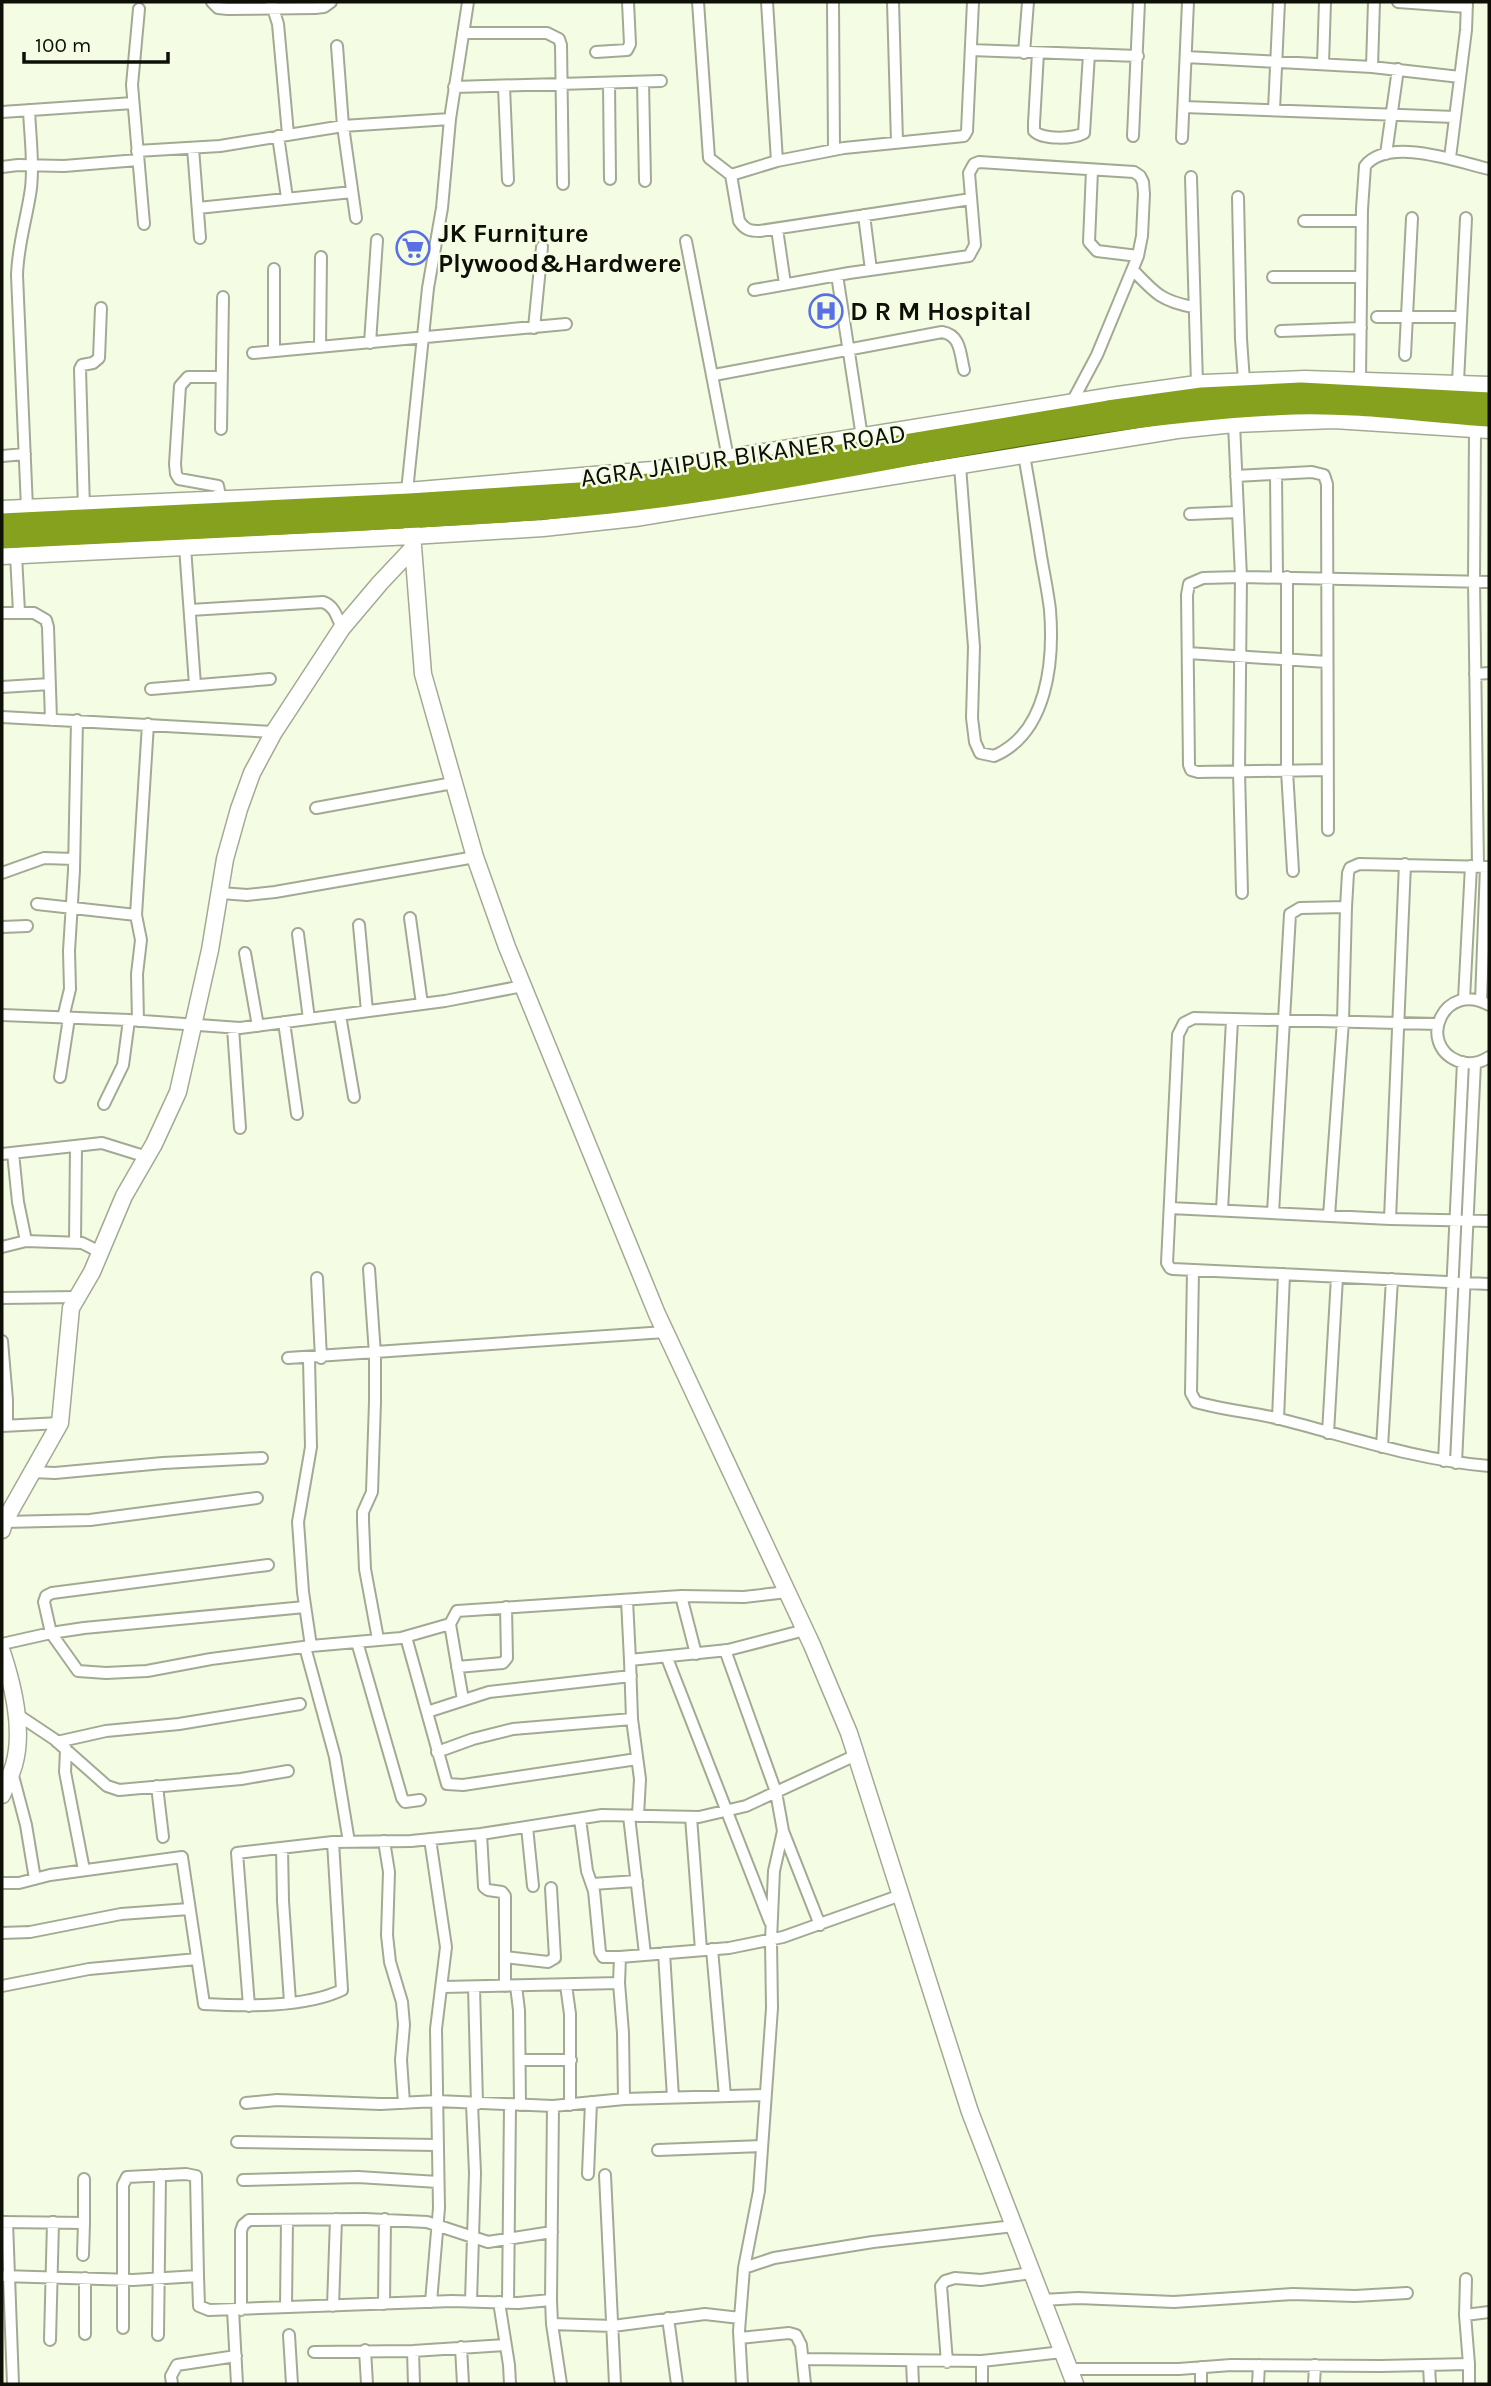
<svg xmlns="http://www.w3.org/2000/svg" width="1491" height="2386" font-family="Karla,sans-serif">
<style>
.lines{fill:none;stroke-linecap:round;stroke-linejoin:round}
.street-casing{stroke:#a2aa94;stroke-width:14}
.secondary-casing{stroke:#a2aa94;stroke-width:19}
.highway-casing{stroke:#5b6e16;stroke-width:23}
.street{stroke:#fff;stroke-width:10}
.secondary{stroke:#fff;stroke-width:16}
.highway{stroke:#85a11d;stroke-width:19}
.labels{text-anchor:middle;stroke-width:5;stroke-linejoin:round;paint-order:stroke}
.poi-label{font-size:26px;font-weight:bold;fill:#0e1008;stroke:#f4fce4;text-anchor:start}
.street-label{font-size:26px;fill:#0e1008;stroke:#f4fce4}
</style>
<rect width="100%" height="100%" fill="#f4fce4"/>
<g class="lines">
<defs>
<path id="street" d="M212 2 218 8 228 9 315 8 324 7 331 2
M271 2 278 24 288 134
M698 2 709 158 731 175 739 221C745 230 750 231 760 231L971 199
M767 2 777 161
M833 2 834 150
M893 2 897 142
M1398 2 1467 7
M139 9 132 85 144 224
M463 33H547L559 39 561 45 563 184
M337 46 343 126 356 218
M971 50 1138 56
M596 52 627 50 630 44 628 2
M1024 53 1028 2
M1038 53 1034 123V131C1043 140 1073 139 1084 133L1089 54
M1186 57 1372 67 1460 77
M1323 64 1325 2
M1372 67 1374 2
M643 82 645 181
M609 83 610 179
M454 87 661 81
M504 87 508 180
M1184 107 1455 117
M1274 110 1279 2
M2 112 133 103
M278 136 287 198
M1133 136 1139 2
M1182 138 1188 2
M193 148 200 238
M137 151 220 146 343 126 450 119
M1386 154 1398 69
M1450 158 1466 30 1467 2
M2 167 18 165 64 166 138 160
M1092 170 1089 242 1097 251 1138 256
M731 175 777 161 844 148 964 136 967 131 973 2
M1191 177 1197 384
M1238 197 1241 339 1244 381
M198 208 352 192
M864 215 871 270
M1304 221H1362
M777 229 785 284
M686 241 728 458
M1133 270C1155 293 1161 301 1193 307
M837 275 862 437
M1273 277H1361
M754 290 849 273 969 256 975 245 969 173 974 164 979 162 1134 172 1140 176 1143 182 1144 194 1142 236 1138 256 1097 355 1072 402
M1377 317H1461
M534 328 542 247
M1281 331 1361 328
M370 343 377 240
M320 347 321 257
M274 351V269
M253 353 566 324
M1405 355 1412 218
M714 375 942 332C961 335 960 354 964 370
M1360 380 1362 209 1365 166C1389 136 1458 162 1489 169
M1458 382 1466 218
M1234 424 1241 577 1239 771 1242 893
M221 429 223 297
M1475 429 1474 581 1478 866
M2 456 25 454
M960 466 974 647 972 718 975 742 980 753 994 756C1048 733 1054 660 1050 610 1048 592 1044 574 1041 556 1036 523 1030 489 1024 455
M1276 474 1277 577
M1236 476 1312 472 1324 475 1327 484 1328 830
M407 491 428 288 442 208 450 119 468 2
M221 500 218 486 179 479 176 474 175 464 180 386 188 377H222
M27 508 17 275C18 243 27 218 31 188 34 162 30 136 29 110
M84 509 80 369 82 365 93 363 99 358 101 308
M1190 514 1238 512
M185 547 195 685
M16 555 19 612
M1287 577V771L1293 871
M190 610 323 602C335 606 337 618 342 628
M2 613H34L46 620 48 627 51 720
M1188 653 1327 662
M1475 674 1489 673
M2 687 50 684
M151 689 270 679
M2 717 274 732
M1328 770 1198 772 1191 770 1189 765 1187 595 1189 584 1203 578 1241 577 1489 582
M316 808 453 783
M2 873 44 858 74 859
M221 893 247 895 275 892 475 857
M37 904 136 915 141 940 137 974 138 1021
M136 915 148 724
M410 918 422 1004
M359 925 367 1011
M2 927 27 926
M298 934 309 1019
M245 953 258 1026
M1464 999 1471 866
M1481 1001 1486 867
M1489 1005C1444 980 1416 1044 1458 1061 1469 1065 1480 1063 1489 1057
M2 1015 129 1020 240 1028 445 1001 523 986
M340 1015 354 1097
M63 1018 70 989 69 951 74 870 77 720
M284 1022 297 1114
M1438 1024 1194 1018 1184 1023 1178 1035 1167 1263 1170 1268 1173 1269 1489 1284
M233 1028 240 1128
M60 1077 69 1018
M104 1104 123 1065 129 1020
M2 1154 102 1143 147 1157
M1170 1208 1390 1219 1489 1221
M1222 1210 1232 1020
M1273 1213 1290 914 1300 908 1346 907 1348 873 1350 868 1359 864 1489 867
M1329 1216 1343 1021 1346 907
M1390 1219 1405 864
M26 1241 82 1243 100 1252
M75 1242 76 1146
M2 1247 26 1241 18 1202 13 1153
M369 1269 375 1354V1402L372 1492 363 1512V1521L365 1569 378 1639
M1193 1270 1191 1393 1196 1402C1223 1410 1252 1412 1280 1419 1350 1437 1417 1460 1489 1466
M317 1278 321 1358
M2 1298 78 1297
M2 1341 7 1400V1425
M288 1358 665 1332
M309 1359 311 1447 298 1522 303 1592 311 1646
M1278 1419 1284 1274
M2 1426 60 1423
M1328 1433 1337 1277
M1382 1447 1392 1279
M1444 1461 1463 1062
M1456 1463 1475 1063
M32 1472 55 1473 163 1463 262 1458
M4 1522 90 1520 257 1498
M268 1565 52 1593 46 1596 44 1602 51 1633 84 1628 305 1607
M681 1596 696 1654
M627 1600 630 1660
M450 1624 463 1700
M406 1637 447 1784 463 1785 637 1759
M357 1642 402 1798 405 1802 420 1800
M2 1644 51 1633 78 1671 106 1673 147 1671 211 1659 311 1646 401 1638 450 1624 457 1611 681 1596 744 1597 787 1592
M305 1647 335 1757 349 1842
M725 1650 776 1792 783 1831 774 1871 771 1940 772 2008 759 2191 744 2268
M667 1658 770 1922
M457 1667 503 1663 507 1658 506 1607
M427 1712 489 1692 631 1676
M15 1713 54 1739 107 1786 119 1790 241 1779 288 1771
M57 1742 106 1731 179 1724 300 1704
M66 1749 65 1772 84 1870
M437 1752 473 1739 513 1729 632 1719
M12 1772 26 1825 35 1879
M157 1786 163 1837
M629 1816 645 1954
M638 1816 640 1779 632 1719 630 1660 728 1650 805 1630
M691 1817 701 1950
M580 1819 587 1871 594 1891 600 1952 603 1957H620
M527 1827 533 1886
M783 1831 820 1925
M481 1834 484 1887 488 1890 502 1892 505 1896V1986
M430 1839 446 1947 436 2029 439 2208 431 2302
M384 1841 389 1872 387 1935 390 1962 402 2002 404 2025 401 2060 404 2103
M282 1848 283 1901 290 2002
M2 1883H19L50 1875 182 1857 204 2004C245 2006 304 2008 342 1990L333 1842
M592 1884 637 1881
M2 1933 30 1932 121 1914 189 1909
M712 1949 725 2096
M664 1953 673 2097
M505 1957 548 1962 555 1958 551 1888
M566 1985 570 2014V2105
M2 1986 89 1969 197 1959
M516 1986 519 2010 520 2105
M443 1987 619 1983
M474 1987 477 2104
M249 2006 237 1853 333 1842 411 1841 481 1834 602 1815 699 1817 746 1806 856 1755
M520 2060H571
M624 2099 765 2095
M246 2103 277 2100 380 2104 437 2101 553 2106
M237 2142 437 2145
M658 2150 762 2146
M588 2174 591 2102
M605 2175 615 2384
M243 2180 358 2177 438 2182
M2 2222 84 2223V2179
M7 2222 13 2384
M83 2255 84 2223
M2 2276 133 2280 198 2276 199 2306 209 2310 452 2301 518 2303 551 2300
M85 2278V2334
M1466 2279 1465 2315 1469 2364
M1042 2300 1078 2298 1174 2302 1293 2294 1355 2296 1407 2293
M471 2301 475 2173 472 2104
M499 2302 509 2365 510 2384
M508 2302 510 2105
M384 2304 385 2219
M333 2306 336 2219
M286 2307 287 2220
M233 2310 237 2384
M241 2310V2231L243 2225 249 2220 365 2219 427 2222 488 2242 552 2232
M1465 2315 1489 2312
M668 2318 677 2384
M552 2324 613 2326 705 2314 740 2318
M123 2328V2185L127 2177 186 2174 196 2176 198 2276
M158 2335 160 2175
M289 2335 292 2384
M740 2338 789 2333 796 2335 801 2345 805 2384
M50 2340 53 2222
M461 2347 463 2384
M365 2350 367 2384
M413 2351 414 2384
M314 2352 413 2351 505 2345
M804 2359 982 2361 1062 2352
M912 2361 913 2384
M947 2362 941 2286 945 2281 955 2278 981 2280 1031 2273
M1429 2366 1430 2384
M1069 2369H1179L1231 2365 1381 2366 1469 2364V2384
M172 2384 171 2376 177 2365 236 2356
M561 2384 552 2324 551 2300 553 2106 624 2099 623 2033 619 1983 620 1957 729 1948 783 1937 901 1895
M742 2384 739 2331 744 2268 774 2258 873 2242 1014 2226
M982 2384V2361
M1201 2384V2367
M1258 2384 1259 2365
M1314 2384 1315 2365"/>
<path id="secondary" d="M410 508 423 674 475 857 507 947 657 1314 812 1645 849 1733 970 2112 1075 2384
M2 509 407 491 652 470 1118 395 1204 383 1305 379 1489 385
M2 556 412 536 543 528 635 518 1177 430 1234 424 1334 420 1489 430
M2 1530 4 1522 60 1423 71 1308 92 1272 124 1196 154 1144 178 1092 210 950 225 859 239 809 252 773 274 732 342 628 380 583 412 549
M2 1652C13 1685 24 1730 14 1765 11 1775 6 1785 2 1795"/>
<path id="highway" d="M2 523 409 503 595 491 887 447 1108 410 1202 397 1301 392 1489 402
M2 539C109 533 217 528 325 523 420 518 515 514 610 504 839 479 1063 414 1294 405 1359 403 1425 413 1489 417"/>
</defs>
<use href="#street" class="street-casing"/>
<use href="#secondary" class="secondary-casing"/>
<use href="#highway" class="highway-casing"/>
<use href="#street" class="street"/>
<use href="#secondary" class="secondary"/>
<use href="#highway" class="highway"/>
</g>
<defs>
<symbol id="supermarket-ring" viewBox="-11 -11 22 22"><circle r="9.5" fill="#f4fce4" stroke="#586fe5" stroke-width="1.5"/><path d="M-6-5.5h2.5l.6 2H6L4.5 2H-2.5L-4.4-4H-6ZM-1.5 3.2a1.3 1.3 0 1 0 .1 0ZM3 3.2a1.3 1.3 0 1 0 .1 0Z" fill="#586fe5"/></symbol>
<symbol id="hospital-ring" viewBox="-11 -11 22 22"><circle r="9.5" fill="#f4fce4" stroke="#586fe5" stroke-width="1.5"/><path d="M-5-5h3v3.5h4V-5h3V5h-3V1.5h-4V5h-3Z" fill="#586fe5"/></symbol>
</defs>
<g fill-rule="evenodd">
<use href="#supermarket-ring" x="394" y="229" width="38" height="38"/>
<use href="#hospital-ring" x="807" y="292" width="38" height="38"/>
</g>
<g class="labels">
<g class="poi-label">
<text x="438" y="242">JK Furniture<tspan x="438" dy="30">Plywood&amp;Hardwere</tspan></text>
<text x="850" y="320">D R M Hospital</text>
</g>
<g class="street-label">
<text transform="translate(743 455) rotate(-8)" y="9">AGRA JAIPUR BIKANER ROAD</text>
</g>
</g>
<rect width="1491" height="2386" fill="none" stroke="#0e1008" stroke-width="7"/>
<path d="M24 52v10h144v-10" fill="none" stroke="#0e1008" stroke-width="3.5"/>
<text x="35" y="52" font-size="21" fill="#0e1008" stroke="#f4fce4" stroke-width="5" paint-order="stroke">100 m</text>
</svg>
